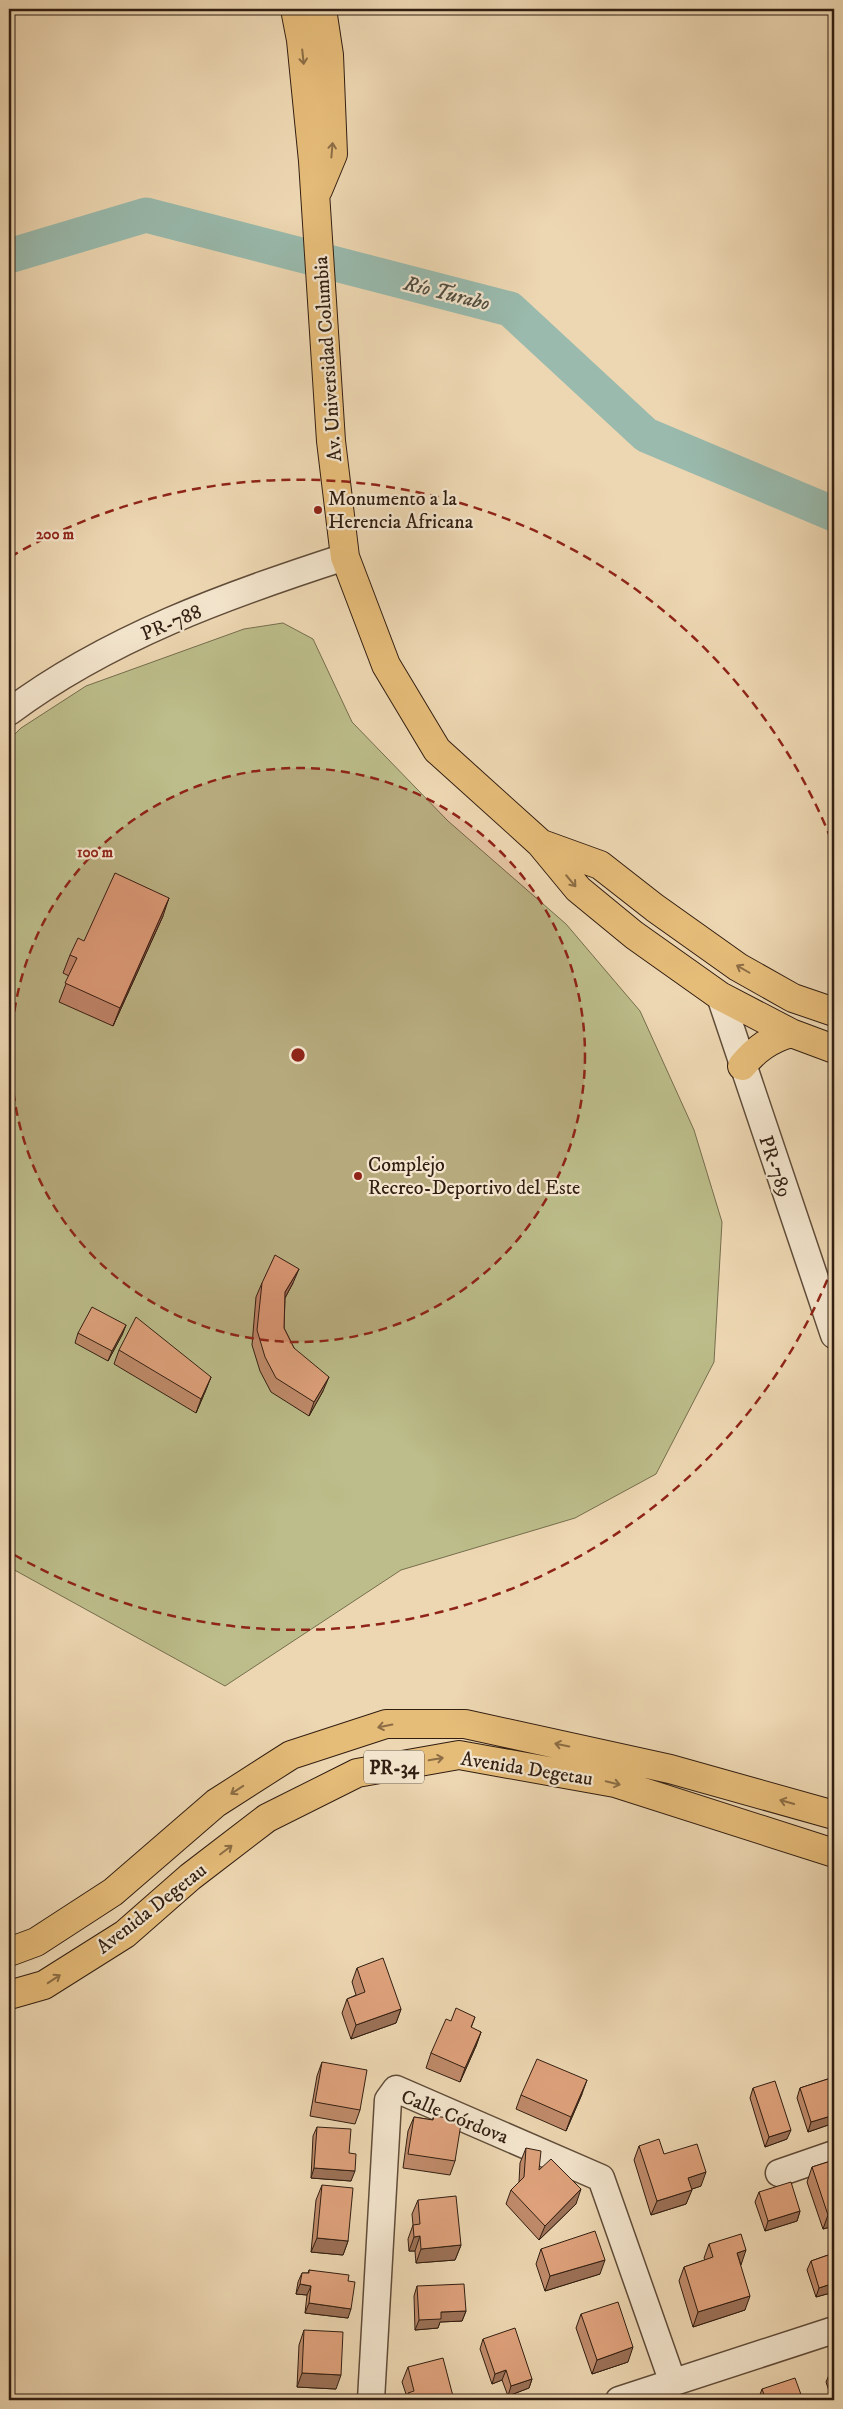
<svg xmlns="http://www.w3.org/2000/svg" width="843" height="2409" font-family="'IM FELL DW Pica',serif">
<style>
.green{fill:#bcbd8a;stroke:#766e4e}
.lines{fill:none;stroke-linecap:round;stroke-linejoin:round}
.river{stroke:#99baad;stroke-width:35}
.minor-casing{stroke:#604c39;stroke-width:29}
.major-casing{stroke:#311e11;stroke-width:30}
.minor{stroke:#f3e5cd;stroke-width:26}
.major{stroke:#e6bc79;stroke-width:28}
.wall{fill:#c08b6b;stroke:#311e11}
.shaded-wall{fill:#9c7157;stroke:#311e11}
.building{fill:#dfa27c;stroke:#311e11}
.oneway{stroke:#8c6d45}
.ring{fill:none;stroke:#8f2418;stroke-width:2.5;stroke-dasharray:9 6}
.poi-dot{fill:#8f2418;stroke:#f3e5cd;stroke-width:2}
.labels{text-anchor:middle;stroke-width:4.5;stroke-linejoin:round;paint-order:stroke}
.shield{fill:#f3e5cd;stroke:#6b5a49;stroke-width:1}
.shield-label{font-size:19px;font-weight:bold;fill:#311e11}
.street-label{font-size:20px;fill:#311e11;stroke:#f3e5cd}
.poi-label{font-size:20px;fill:#311e11;stroke:#f3e5cd;text-anchor:start}
.water-label{font-size:21px;font-style:italic;fill:#504d40;stroke:#f3e5cd}
.centre{fill:#8f2418;stroke:#f3e5cd;stroke-width:2.5}
.ring-label{font-size:15px;text-anchor:middle;font-weight:bold;fill:#8f2418;stroke:#f3e5cd;stroke-width:4.5;stroke-linejoin:round;paint-order:stroke}
</style>
<rect width="100%" height="100%" fill="#edd7b2"/>
<filter id="stains"><feTurbulence type="fractalNoise" baseFrequency=".004" numOctaves="4"/><feColorMatrix values="0 0 0 0 .2 0 0 0 0 .09 0 0 0 0 .02 0 0 0 .5 -.17"/></filter>
<radialGradient id="worn" r=".72"><stop offset=".6" stop-color="#630" stop-opacity="0"/><stop offset="1" stop-color="#630" stop-opacity=".3"/></radialGradient>
<path class="green" d="M283 623 313 639 352 722 448 821 566 924 640 1011 694 1130 722 1222 714 1362 656 1474 575 1518 401 1570 225 1686 9 1567V740L21 728 86 686 244 629Z"/>
<g class="lines">
<path class="river" d="M9 256 146 215 510 309 646 435 834 514"/>
<defs>
<path id="minor" d="M9 712C108 638 227 595 345 557
M720 996 834 1335
M779 2173 834 2154
M371 2400 388 2100 396 2089 601 2178 673 2383
M619 2400 834 2330"/>
<path id="major" d="M295 9 301 40 313 161 331 441 345 557 386 665 437 750 540 843 578 889 634 935 720 996 791 1033 834 1049
M318 190 333 154 329 55 322 9
M542 844 600 865 655 908 738 967 793 998 834 1012
M742 1066C756 1049 770 1039 791 1033
M9 1952 36 1942 113 1892 216 1803 291 1755 386 1724H465L670 1769 834 1815
M9 1995 44 1985 125 1934 190 1877 267 1818 357 1773 459 1755 615 1783 834 1853"/>
</defs>
<use href="#minor" class="minor-casing"/>
<use href="#major" class="major-casing"/>
<use href="#minor" class="minor"/>
<use href="#major" class="major"/>
</g>
<path class="wall" d="M163 916 113 1026 59 1002 69 976 63 973 70 955Z
M262 1283H293L285 1298 284 1328 294 1348 323 1391 309 1416 271 1392 260 1371 252 1345 256 1297Z
M126 1325 122 1335 108 1361 75 1343 78 1333Z
M119 1350 211 1377 205 1392 196 1413 114 1364Z
M357 1968 401 2009 396 2023 351 2039 342 2013 347 1999 356 1995 352 1982Z
M475 2017 471 2028 481 2032 476 2046 460 2082 426 2068 431 2053 451 2021Z
M322 2062 360 2110 355 2124 310 2116 317 2076Z
M834 2077V2123L808 2132 797 2098 800 2088Z
M753 2088 787 2139 765 2147 750 2098Z
M582 2094 566 2131 516 2109 521 2095Z
M434 2116 449 2122 455 2161 450 2175 403 2168 408 2131 414 2117 432 2120Z
M317 2127 349 2153 351 2181 311 2178 313 2136Z
M639 2146 664 2154 701 2186 692 2189 686 2204 651 2215 634 2160Z
M526 2148 539 2170 576 2204 539 2240 506 2204 511 2190 519 2182 520 2163Z
M834 2160V2226L823 2229 807 2182 812 2167Z
M322 2185 348 2241 343 2255 311 2252 316 2200Z
M759 2192 800 2211 797 2221 765 2231 755 2202Z
M418 2200 461 2245 455 2260 416 2263 415 2251H409L408 2239 413 2225 412 2214Z
M709 2244 740 2265 745 2310 693 2327 679 2281 684 2267 705 2260 704 2258Z
M541 2249 600 2274 545 2291 536 2264Z
M834 2253V2292L816 2297 807 2270 811 2261Z
M309 2270 348 2281V2318L305 2313 307 2295 296 2294 298 2282 302 2273H308Z
M417 2286 466 2311 462 2321 440 2322 438 2328 415 2330 414 2296Z
M581 2314 628 2362 592 2374 576 2328Z
M304 2330 336 2389 297 2387 299 2345Z
M483 2339 532 2379 529 2388 508 2396 502 2380 492 2384 480 2349Z
M408 2367 454 2400H405L407 2397 402 2382Z
M834 2367V2400H832L826 2382 832 2368Z
M762 2389 803 2400H758Z"/>
<path class="shaded-wall" d="M169 898 163 916 113 1026 120 1008Z
M299 1269 293 1283 280 1307 285 1292Z
M126 1325 122 1335 108 1361 112 1351Z
M211 1377 205 1392 196 1413 201 1399Z
M329 1377 323 1391 309 1416 314 1402Z
M401 2009 396 2023 351 2039 356 2025Z
M481 2032 476 2046 460 2082 465 2068Z
M587 2080 582 2094 566 2131 571 2117Z
M834 2115V2123L808 2132 811 2122Z
M791 2130 787 2139 765 2147 769 2137Z
M314 2168 355 2171 351 2181 311 2178Z
M706 2172 701 2186 683 2192 688 2178Z
M581 2189 576 2204 539 2240 545 2226Z
M692 2190 686 2204 651 2215 657 2201Z
M800 2211 797 2221 765 2231 768 2221Z
M834 2213V2226L823 2229 828 2215Z
M420 2236 415 2251H409L414 2237Z
M317 2238 348 2241 343 2255 311 2252Z
M461 2245 455 2260 416 2263 421 2249Z
M746 2250 741 2265 737 2253Z
M605 2260 600 2274 545 2291 550 2276Z
M834 2283V2292L816 2297 819 2288Z
M300 2284 311 2286 307 2295 296 2294Z
M750 2296 745 2310 693 2327 698 2312Z
M309 2303 351 2309 348 2318 305 2313Z
M466 2311 462 2321 440 2322 438 2328 415 2330 419 2320 441 2312Z
M633 2347 628 2362 592 2374 597 2360Z
M506 2370 502 2380 492 2384 495 2374Z
M302 2373 341 2375 336 2389 297 2387Z
M532 2379 529 2388 508 2396 511 2386Z"/>
<path class="building" d="M115 873 169 898 120 1008 65 983 77 958 70 955 78 938 84 941Z
M275 1255 299 1269 285 1292 284 1328 294 1348 329 1377 314 1402 276 1378 265 1357 257 1330 262 1283Z
M92 1307 126 1325 112 1351 78 1333Z
M136 1317 211 1377 201 1399 119 1350Z
M383 1958 401 2009 356 2025 347 1999 365 1992 357 1968Z
M456 2008 475 2017 471 2027 481 2032 465 2068 431 2053 446 2019 451 2021Z
M537 2059 587 2080 571 2117 521 2095Z
M322 2062 367 2070 360 2110 315 2102Z
M834 2077V2115L811 2122 800 2088Z
M775 2081 791 2130 769 2137 753 2088Z
M434 2116 449 2118V2122L461 2124 455 2161 408 2154 414 2117 433 2120Z
M317 2127 351 2129 349 2153 356 2154 355 2171 314 2168Z
M659 2139 664 2154 697 2144 706 2172 688 2178 692 2190 657 2201 639 2146Z
M526 2148 541 2151 539 2170 551 2159 581 2189 545 2226 511 2190 524 2177Z
M834 2160V2213L828 2215 812 2167Z
M791 2182 800 2211 768 2221 759 2192Z
M322 2185 353 2188 348 2241 317 2238Z
M456 2196 461 2245 421 2249 420 2236 414 2237 413 2225 420 2224 418 2200Z
M595 2231 605 2260 550 2276 541 2249Z
M741 2234 746 2250 737 2253 750 2296 698 2312 684 2267 713 2257 709 2244Z
M834 2253V2283L819 2288 811 2261Z
M309 2270 349 2275 348 2281 355 2282 351 2309 309 2303 311 2286 300 2284 302 2273H309Z
M464 2284 466 2311 441 2312V2319L419 2320 417 2286Z
M618 2302 633 2347 597 2360 581 2314Z
M515 2328 532 2379 511 2386 506 2370 495 2374 483 2339Z
M304 2330 343 2332 341 2375 302 2373Z
M443 2358 454 2400H410L408 2393 414 2391 408 2367Z
M834 2367V2377L832 2368Z
M795 2378 803 2400H766L762 2389Z"/>
<defs><path id="oneway-shaft" d="M-6 0H5M1.5-3L5.5 0L1.5 3" fill="none" stroke-width="1.6" stroke-linecap="round" stroke-linejoin="round" transform="scale(1.25)"/></defs>
<g class="oneway">
<use href="#oneway-shaft" transform="translate(303 57) rotate(84)"/>
<use href="#oneway-shaft" transform="translate(332 150) rotate(-85)"/>
<use href="#oneway-shaft" transform="translate(571 881) rotate(50)"/>
<use href="#oneway-shaft" transform="translate(743 969) rotate(-150)"/>
<use href="#oneway-shaft" transform="translate(385 1726) rotate(169)"/>
<use href="#oneway-shaft" transform="translate(562 1745) rotate(-168)"/>
<use href="#oneway-shaft" transform="translate(436 1759) rotate(-10)"/>
<use href="#oneway-shaft" transform="translate(613 1783) rotate(13)"/>
<use href="#oneway-shaft" transform="translate(237 1790) rotate(147)"/>
<use href="#oneway-shaft" transform="translate(787 1802) rotate(-164)"/>
<use href="#oneway-shaft" transform="translate(226 1850) rotate(-37)"/>
<use href="#oneway-shaft" transform="translate(54 1979) rotate(-33)"/>
</g>
<circle cx="298" cy="1055" r="287" fill="#8f2418" fill-opacity=".12"/>
<g class="ring">
<circle cx="298" cy="1055" r="287"/>
<path d="M833 1266A575 575 0 0 1 11 1553M10 557A575 575 0 0 1 833 844"/>
</g>
<g class="poi-dot">
<circle cx="318" cy="510" r="5"/>
<circle cx="358" cy="1176" r="5"/>
</g>
<g class="labels">
<rect class="shield" x="364" y="1750.5" width="60" height="33" rx="4"/>
<g class="shield-label">
<text x="394" y="1774">PR-34</text>
</g>
<g class="street-label">
<text transform="translate(327 359) rotate(-94)" y="7">Av. Universidad Columbia</text>
<text transform="translate(171 622) rotate(-23)" y="7">PR-788</text>
<text transform="translate(776 1166) rotate(71)" y="7">PR-789</text>
<text transform="translate(527 1768) rotate(9)" y="7">Avenida Degetau</text>
<text transform="translate(151 1908) rotate(-38)" y="7">Avenida Degetau</text>
<text transform="translate(455 2116) rotate(22)" y="7">Calle Córdova</text>
</g>
<g class="poi-label">
<text x="328" y="505">Monumento a la<tspan x="328" dy="23">Herencia Africana</tspan></text>
<text x="368" y="1171">Complejo<tspan x="368" dy="23">Recreo-Deportivo del Este</tspan></text>
</g>
<g class="water-label">
<text transform="translate(447 293) rotate(14)" y="7">Río Turabo</text>
</g>
</g>
<circle cx="298" cy="1055" r="8" class="centre"/>
<g class="ring-label">
<text x="55" y="539">200 m</text>
<text x="95" y="857">100 m</text>
</g>
<rect width="843" height="2409" fill="none" stroke="#edd7b2" stroke-width="30"/>
<rect x="10" y="10" width="823" height="2389" fill="none" stroke="#311e11" stroke-width="2.5"/>
<rect x="15" y="15" width="813" height="2379" fill="none" stroke="#311e11"/>
<rect width="100%" height="100%" filter="url(#stains)"/>
<rect width="100%" height="100%" fill="url(#worn)"/>
</svg>
